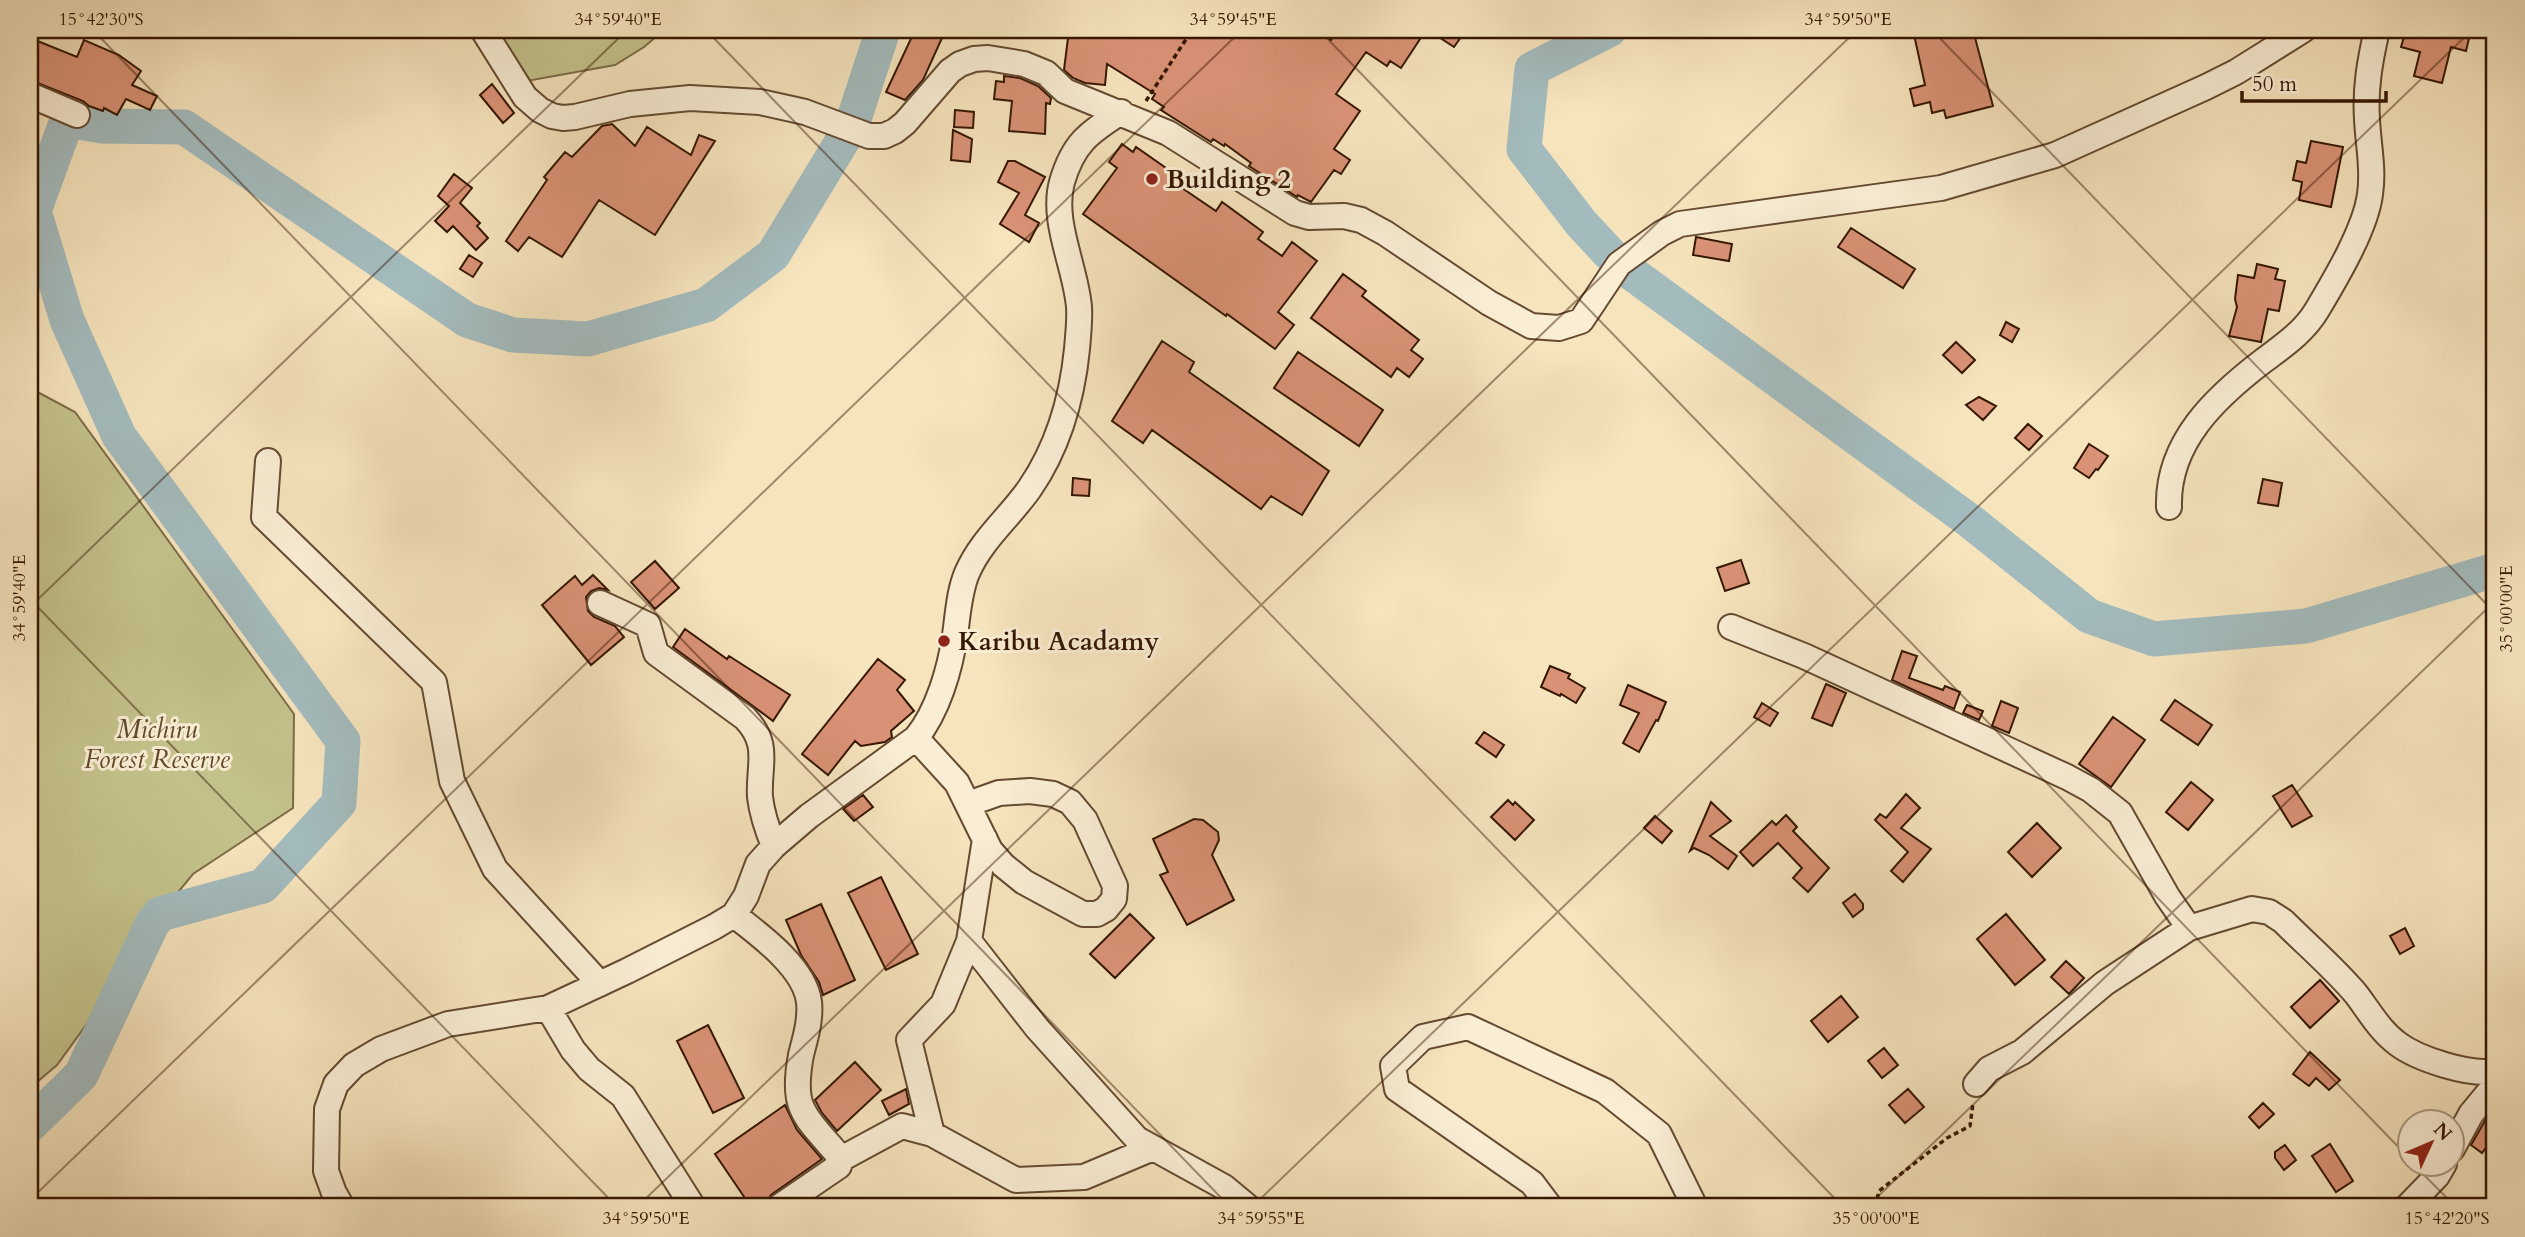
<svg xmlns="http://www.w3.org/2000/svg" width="2525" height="1237" font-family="Cardo,serif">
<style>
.green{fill:#c4c28c;stroke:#7c6c47;stroke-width:2}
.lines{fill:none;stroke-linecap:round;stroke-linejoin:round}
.river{stroke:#a3bbbd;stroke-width:35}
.building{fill:#da9276;stroke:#351702;stroke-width:2}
.minor-casing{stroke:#654a31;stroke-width:28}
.path{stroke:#351702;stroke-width:3.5;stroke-dasharray:5 3.5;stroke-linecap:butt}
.minor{stroke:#f9edd4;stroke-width:24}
.ticks{fill:none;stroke:#351702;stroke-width:2;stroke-opacity:0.45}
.poi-dot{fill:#8f2418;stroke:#f9edd4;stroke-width:2.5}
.labels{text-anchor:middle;stroke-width:6;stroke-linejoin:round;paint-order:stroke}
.poi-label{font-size:26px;font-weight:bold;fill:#351702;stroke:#f9edd4;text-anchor:start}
.park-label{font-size:26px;font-style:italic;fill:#604a2b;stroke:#f9edd4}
.neatline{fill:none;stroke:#351702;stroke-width:2.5}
.ticks-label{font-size:18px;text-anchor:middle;fill:#351702}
</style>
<rect width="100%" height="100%" fill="#f6e4bd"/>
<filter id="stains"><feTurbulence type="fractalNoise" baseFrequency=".00286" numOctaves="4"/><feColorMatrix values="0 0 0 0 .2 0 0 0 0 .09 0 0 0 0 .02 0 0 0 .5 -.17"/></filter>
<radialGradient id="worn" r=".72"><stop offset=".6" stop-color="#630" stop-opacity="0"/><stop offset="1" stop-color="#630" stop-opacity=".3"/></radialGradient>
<path class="green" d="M497 30H664L644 47 615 65 527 81Z
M30 388 75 412 294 714 293 808 193 874 160 914 113 988 57 1065 30 1088Z"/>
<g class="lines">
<path class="river" d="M1609 30 1532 69 1524 149 1581 223 1619 264 1970 521 2089 616 2154 639 2306 626 2495 570
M30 1125 81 1075 152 924 160 914 263 886 339 803 343 741 119 436 67 320 34 211 67 120 102 126 184 127 467 320 513 335 588 339 706 305 773 255 852 125 883 30"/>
</g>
<path class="building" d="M915 30H925L942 38 923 80 905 100 886 92Z
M1069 30H1316L1331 40 1337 30H1426L1401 68 1390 61 1387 66 1366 52 1336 94 1360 111 1334 149 1350 160 1341 174 1334 170 1311 202 1298 195 1297 197 1249 166 1251 163 1225 144 1224 146 1213 139 1211 142 1161 110 1164 107 1152 99 1155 94 1107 64 1105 85 1085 83 1073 78 1064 70Z
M1428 30H1466L1454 47Z
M1913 30H1973L1993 106 1946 118 1944 110 1932 113 1930 102 1914 106 1910 89 1925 85Z
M2406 30H2471L2466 51 2451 47 2442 83 2414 76 2420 52 2401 47Z
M30 38 77 57 84 40 119 55 141 71 132 85 157 96 150 110 126 99 117 115 104 108 103 111 89 106 83 101 30 80Z
M1004 76 1020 78 1038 86 1051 98 1050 104 1046 103 1045 134 1009 131 1012 101 994 99 996 81 1004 82Z
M492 84 514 113 503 123 480 95Z
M955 110 974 112 973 128 954 127Z
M612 124 635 146 647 127 691 155 699 135 715 141 655 235 599 200 562 257 529 237 518 251 506 241 547 180 544 177 565 152 572 157 602 126Z
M953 130 972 139 970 162 951 160Z
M2311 141 2343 147 2331 207 2299 200 2302 182 2293 180 2297 161 2306 163Z
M1122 144 1133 152 1136 147 1186 182 1182 188 1216 211 1222 202 1263 232 1258 239 1282 256 1292 242 1317 261 1278 312 1294 325 1275 349 1227 314 1226 316 1083 214 1117 168 1109 162Z
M1008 161H1015L1045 177 1025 215 1039 223 1029 242 1000 224 1019 193 998 182Z
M454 174 472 188 460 203 480 223 477 226 488 238 476 250 453 226 447 232 435 221 449 206 438 196Z
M1851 228 1915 269 1903 288 1838 247Z
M1696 237 1732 244 1729 261 1693 255Z
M469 255 482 263 473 277 460 269Z
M2257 264 2278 269 2275 279 2285 281 2279 311 2268 309 2261 342 2229 336 2237 307 2235 299 2238 275 2254 278Z
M1343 274 1366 291 1362 296 1419 340 1411 350 1423 359 1409 377 1397 368 1391 377 1311 318Z
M2006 322 2019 329 2012 342 2000 335Z
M1162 341 1194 362 1189 372 1329 471 1302 515 1271 496 1261 509 1152 430 1143 443 1112 421Z
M1956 342 1975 360 1962 373 1943 355Z
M1298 352 1383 410 1359 446 1274 388Z
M1979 397 1996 406 1983 420 1966 405Z
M2028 424 2042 436 2029 450 2015 438Z
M2089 444 2108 456 2098 470 2096 469 2089 478 2074 468Z
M1073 478 1090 480 1089 496 1072 495Z
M2263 479 2282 483 2278 506 2258 503Z
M1741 560 1749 583 1725 591 1717 568Z
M655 561 679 588 655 609 631 582Z
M593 575 608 590 599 588 591 591 586 597 588 611 594 617 615 626 624 637 591 665 542 605 575 576 582 585Z
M685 629 727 659 729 656 790 695 773 721 673 647Z
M1902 651 1917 656 1909 678 1943 690 1945 686 1960 692 1954 709 1892 680Z
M878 659 905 680 897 690 914 711 891 731 892 737 885 742 861 746 855 741 828 775 802 754Z
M1550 666 1570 674 1568 678 1585 688 1576 703 1561 694 1560 696 1541 687Z
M1826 684 1846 693 1832 726 1812 718Z
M1628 685 1666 702 1658 721 1656 720 1639 752 1623 743 1639 713 1620 705Z
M2175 700 2212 725 2198 745 2161 720Z
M2001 701 2018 708 2009 733 1992 726Z
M1762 703 1778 713 1770 726 1754 717Z
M1967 705 1983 711 1979 720 1963 713Z
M2113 717 2145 740 2111 787 2079 764Z
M1484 732 1504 745 1496 757 1476 743Z
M2191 782 2213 800 2188 830 2166 812Z
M2292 785 2312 816 2292 827 2273 796Z
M1906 794 1920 808 1901 828 1931 849 1903 882 1891 871 1908 852 1875 820 1880 814 1886 818Z
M863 795 873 807 854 821 843 809Z
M1508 800 1513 805 1515 802 1534 820 1515 840 1491 817Z
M1711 802 1731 821 1710 836 1737 856 1728 869 1709 855 1694 848 1690 851Z
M1786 815 1797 827 1793 831 1829 868 1808 892 1793 878 1802 868 1778 843 1753 866 1740 852 1772 821 1776 825Z
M1655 816 1672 831 1662 843 1644 828Z
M1194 819 1203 820 1218 832 1219 840 1212 855 1234 900 1187 925 1160 875 1168 872 1153 839Z
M2037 823 2061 848 2032 877 2008 852Z
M881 877 918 954 886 970 848 893Z
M1855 894 1863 904V909L1853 917 1843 903Z
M821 904 855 980 823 995 819 982 801 955 786 920Z
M1130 914 1154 938 1115 978 1090 954Z
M2006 914 2045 960 2015 985 1977 939Z
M2405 928 2414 946 2400 954 2390 936Z
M2066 961 2084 978 2069 994 2051 977Z
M2320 980 2339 1001 2310 1028 2291 1007Z
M1841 996 1858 1017 1828 1042 1811 1021Z
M708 1025 744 1098 713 1113 677 1041Z
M1884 1048 1898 1065 1882 1078 1868 1061Z
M2310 1052 2340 1080 2329 1090 2316 1078 2309 1086 2293 1074Z
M855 1062 881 1090 837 1131 822 1113 815 1100Z
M906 1089 909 1104 889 1115 882 1101Z
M1908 1089 1924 1107 1905 1123 1889 1105Z
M2263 1103 2274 1114 2259 1128 2249 1117Z
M785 1105 797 1130 822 1159 771 1195 763 1207H751L715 1154Z
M2486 1119 2495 1125V1135L2482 1153 2471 1145Z
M2330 1144 2353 1181 2336 1192 2312 1156Z
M2285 1145 2296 1160 2284 1170 2275 1158V1152Z"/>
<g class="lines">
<defs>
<path id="minor" d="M483 30 525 97 540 110 552 116 563 118 575 117 630 104 690 98 760 102 805 112 869 136H884L895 131 905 123 950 71 960 64 974 59 988 58 1024 64 1046 73 1065 91 1168 133 1295 213 1309 217 1344 216 1361 220 1385 233 1489 303 1531 326 1559 328 1581 321 1619 264 1662 233 1680 224 1941 188 2055 155 2206 87 2236 72 2303 30
M30 95 77 115
M268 461 264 517 434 682 452 781 495 869 600 984
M2169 507C2167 442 2216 397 2263 361 2283 346 2304 332 2317 310 2335 280 2366 228 2370 194 2374 169 2368 144 2367 119 2365 88 2370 60 2377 30
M600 603 648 625 656 653 745 718C771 745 758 765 760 797 762 815 767 829 774 846
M1731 627 1804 656 2067 777 2091 790 2120 813 2167 896 2189 928
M916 738 957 783 990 850 1003 865 1024 882 1083 914H1097L1106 909 1114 899 1115 886 1085 820 1070 802 1053 794 1030 791 999 793 968 804
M985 839 969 941 1037 1028 1137 1139 1224 1187 1248 1207
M734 915C760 935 805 968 809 1002 811 1020 805 1039 801 1055 798 1071 795 1093 802 1108 810 1127 829 1142 841 1159L839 1166 779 1207
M969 941 943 1004 909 1040 932 1134 1016 1180 1084 1177 1153 1148
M548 1008 573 1050 589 1069 623 1096 693 1207
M1976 1084 1989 1069 2022 1052 2105 983 2189 928 2252 909 2269 912 2283 921C2307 945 2334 968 2356 994 2369 1011 2380 1031 2398 1044 2418 1059 2470 1076 2495 1071
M2452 1149 2471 1114 2495 1085
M841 1159 902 1126 932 1134
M342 1207 334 1193 326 1171 327 1109 336 1084 354 1065 381 1049 448 1024 548 1008 627 971 714 927 734 915 746 896 758 864 774 846 809 816 916 738C938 711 950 669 955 635 958 614 959 592 967 573 982 539 1009 518 1030 488 1058 447 1072 399 1077 349 1078 336 1080 320 1079 307 1076 268 1051 221 1062 182 1073 144 1088 133 1121 112
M1550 1207 1532 1183 1397 1089 1393 1066 1423 1037 1468 1027 1605 1091 1659 1134 1695 1207
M2407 1207 2437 1176 2444 1164"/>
</defs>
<use href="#minor" class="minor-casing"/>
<path class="path" d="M1146 101 1192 30
M1875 1207 1879 1191 1947 1138 1970 1126 1973 1103"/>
<use href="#minor" class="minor"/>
</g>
<path class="ticks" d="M93 30 1230 1207M706 30 1843 1207M1319 30 2410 1159M1932 30 2495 613M30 599 617 1207M30 607 627 30M2413 1164 2456 1207M30 1200 1242 30M637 1207 1857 30M1252 1207 2472 30M1867 1207 2495 601M2482 1207 2495 1195"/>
<g class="poi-dot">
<circle cx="1152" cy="179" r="7"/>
<circle cx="944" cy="641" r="7"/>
</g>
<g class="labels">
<g class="poi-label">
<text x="1166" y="188">Building 2</text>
<text x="958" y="650">Karibu Acadamy</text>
</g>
<g class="park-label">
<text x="157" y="738">Michiru<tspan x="157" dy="30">Forest Reserve</tspan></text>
</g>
</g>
<rect width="2525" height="1237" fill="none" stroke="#f6e4bd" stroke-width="77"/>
<g transform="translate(2431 1143) rotate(46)"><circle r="33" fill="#f9edd4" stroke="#ab9780" stroke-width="2"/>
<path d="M0-5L12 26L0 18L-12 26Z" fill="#8f2418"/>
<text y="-10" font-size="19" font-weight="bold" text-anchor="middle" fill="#351702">N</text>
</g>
<path d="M2242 91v10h144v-10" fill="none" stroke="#351702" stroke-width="3.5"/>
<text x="2252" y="91" font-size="21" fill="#351702" stroke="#f9edd4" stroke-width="5" paint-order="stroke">50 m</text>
<rect x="38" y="38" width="2448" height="1160" class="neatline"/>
<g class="ticks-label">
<text x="101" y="25">15°42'30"S</text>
<text x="618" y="25">34°59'40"E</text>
<text x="1233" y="25">34°59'45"E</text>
<text x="1848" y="25">34°59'50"E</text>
<text transform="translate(19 598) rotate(-90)" y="6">34°59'40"E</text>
<text transform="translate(2506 609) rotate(-90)" y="6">35°00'00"E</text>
<text x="646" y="1224">34°59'50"E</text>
<text x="1261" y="1224">34°59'55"E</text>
<text x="1876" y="1224">35°00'00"E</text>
<text x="2447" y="1224">15°42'20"S</text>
</g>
<rect width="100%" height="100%" filter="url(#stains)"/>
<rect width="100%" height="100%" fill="url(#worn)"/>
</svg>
